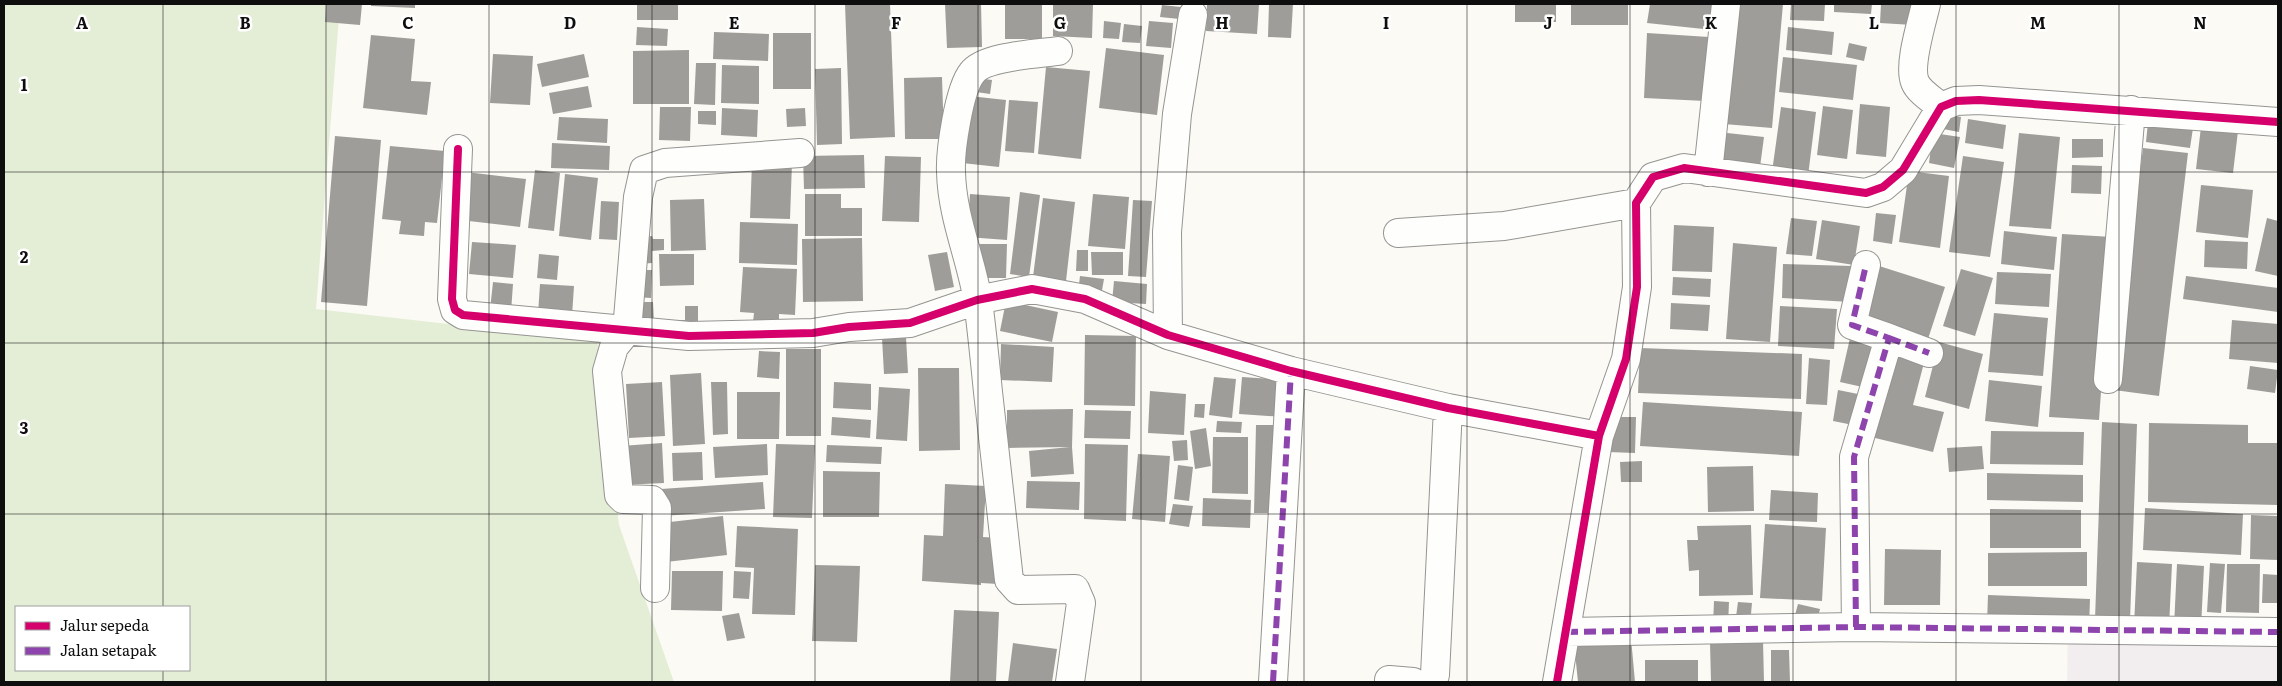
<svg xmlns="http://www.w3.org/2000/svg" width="2282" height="686" font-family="Literata,serif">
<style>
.industrial{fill:#f2eef0}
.green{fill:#e4eed6;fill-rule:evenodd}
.building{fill:#9f9d99}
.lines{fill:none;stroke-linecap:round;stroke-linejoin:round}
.minor-casing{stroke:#959492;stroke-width:30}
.minor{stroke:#fefefd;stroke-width:28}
.quiet{stroke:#8e44ad;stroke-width:6;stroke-dasharray:12 6;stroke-linecap:butt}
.cycleway-casing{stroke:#fff;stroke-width:11}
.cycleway{stroke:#d6006c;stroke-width:8}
.grid{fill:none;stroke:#0e0e0e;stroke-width:1;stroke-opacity:0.55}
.grid-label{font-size:16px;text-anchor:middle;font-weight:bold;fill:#0e0e0e;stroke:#fff;stroke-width:5;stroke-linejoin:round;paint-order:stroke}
</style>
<rect width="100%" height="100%" fill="#fbfaf4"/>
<path class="industrial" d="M2068 624 2278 639V682H2067Z"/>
<path class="green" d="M4 4H340L316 309 598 341 619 525 674 682H4ZM16 607H189V670H16Z"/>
<path class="building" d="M326 4H362L360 25 325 22Z
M371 4H415V8L371 6Z
M637 4H678V20H637Z
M845 4H890L895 137 850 139Z
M945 4H981L982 47 947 48Z
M1005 4H1042V39H1005Z
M1053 4H1093L1092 38 1053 36Z
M1207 4H1259L1257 34 1206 31Z
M1269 4H1293L1291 38 1268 37Z
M1515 4H1556V22H1515Z
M1571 4H1628V25H1571Z
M1650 4H1716L1713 30 1647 23Z
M1735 4H1783L1772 128 1724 124Z
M1791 4H1825L1824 21 1790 20Z
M1834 4H1872L1871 14 1834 12Z
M1881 4H1914L1913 25 1880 23Z
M1162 5 1190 8 1189 20 1160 17Z
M1104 21 1121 23 1119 39 1103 38Z
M1149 21 1173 23 1171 48 1146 46Z
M1124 24 1142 26 1140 43 1122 42Z
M637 27 668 29 667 46 636 45Z
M1788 27 1834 32 1832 55 1786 50Z
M714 32 769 34 768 61 713 59Z
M773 33H811V89H773Z
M1647 33 1709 37 1705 101 1644 98Z
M371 35 415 39 411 81 431 82 427 115 363 108Z
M1849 43 1867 47 1864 61 1846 57Z
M1106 48 1164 55 1157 115 1099 108Z
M689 50V104H633V51Z
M493 54 533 56 530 105 490 103Z
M584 54 589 77 542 87 537 64Z
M1783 57 1857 65 1853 100 1779 92Z
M696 63H716L715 105 694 104Z
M722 65 759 66V104L721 103Z
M1046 67 1090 71 1081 159 1038 154Z
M841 68 842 144 817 145 815 69Z
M942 77 944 139H905L904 78Z
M977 78 992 80 990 94 976 92Z
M588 86 592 107 553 114 549 93Z
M969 96 1006 100 999 167 962 163Z
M1009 100 1038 102 1034 153 1005 151Z
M1860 104 1890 107 1886 157 1856 154Z
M1823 106 1853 110 1847 159 1817 155Z
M660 107H691L690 141 659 140Z
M1781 107 1816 112 1808 176 1772 172Z
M722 108 758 110 757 137 721 135Z
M805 108 806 126 787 127 786 109Z
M698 111H716V125L698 124Z
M1945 114 1961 117 1959 132 1943 129Z
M559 117 608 119 607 143 557 140Z
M1968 119 2006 125 2003 149 1965 143Z
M2148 122 2193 128 2190 148 2146 142Z
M2201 127 2238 131 2233 173 2196 169Z
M1718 132 1764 137 1760 167 1714 161Z
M1933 133 1960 137 1954 168 1929 163Z
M2019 133 2060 137 2051 229 2009 226Z
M335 136 381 140 367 306 321 302Z
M2072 139H2103V157L2072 158Z
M552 143 610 146 609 170 551 168Z
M390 146 445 151 437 223 425 222 424 236 399 234 401 221 382 219Z
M2143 148 2188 153 2159 396 2114 390Z
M864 155 865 188 804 189 803 156Z
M885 156 921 157 919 222 882 221Z
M1963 156 2004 162 1990 257 1949 252Z
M752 162 792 163 790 219 750 218Z
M2072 165 2102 166 2101 194 2071 193Z
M535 170 560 173 554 231 528 228Z
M1909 171 1949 176 1940 248 1899 242Z
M466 172 526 179 520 227 460 220Z
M565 174 598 178 591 240 559 236Z
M2201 185 2253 190 2248 238 2196 232Z
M1020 192 1040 195 1029 277 1010 274Z
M805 194H841V208H862V236H805Z
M970 194 1010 197 1007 240 967 237Z
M1093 194 1129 197 1125 249 1088 246Z
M1043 198 1075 202 1066 281 1033 277Z
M704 199 706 250 671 251 670 200Z
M1133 200 1152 201 1146 277 1128 276Z
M601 201 619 202 617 240 599 239Z
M1876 213 1896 215 1892 244 1873 241Z
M1791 218 1817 221 1812 256 1786 254Z
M2267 218 2278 221V276L2255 271Z
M1822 220 1860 226 1854 265 1816 259Z
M740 222 798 224 797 265 739 263Z
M1674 225 1714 227 1712 272 1672 271Z
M2004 231 2057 237 2054 270 2001 264Z
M2062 234 2112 237 2099 420 2049 417Z
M652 236 653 239H664V250L652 251V263L638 264 637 237Z
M862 238 863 301 803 302 802 239Z
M2205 240 2248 242 2247 269 2204 267Z
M472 242 516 245 513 278 469 274Z
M1733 243 1777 247 1770 342 1726 339Z
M975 244H1007L1006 278H975Z
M1077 250H1088V271H1076Z
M947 252 954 287 935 291 928 255Z
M1091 252H1123V275H1092Z
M539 254 559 256 557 280 537 278Z
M659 254H694V285L660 286Z
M1783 264 1852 266 1850 302 1782 298Z
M1876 265 1945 287 1928 339 1858 318Z
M743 267 797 269 795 315 779 314V324L753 322 754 313 740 312Z
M1961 269 1993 278 1975 336 1943 326Z
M635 270H652L651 298 634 297Z
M1997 272 2051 274 2049 307 1995 304Z
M1080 276 1104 279 1101 296 1078 293Z
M2186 276 2278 288V312L2183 299Z
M1673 277 1711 279 1710 297 1672 295Z
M1114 281 1147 284 1146 304 1112 302Z
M493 282 513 284 511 312 490 310Z
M540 284 574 286 572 316 538 314Z
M1006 301 1058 312 1052 342 1000 331Z
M631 302H653L654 322H631Z
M1671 303 1710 305 1708 331 1670 329Z
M685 306H698V333L678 330V320H685Z
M1780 306 1837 309 1834 349 1778 346Z
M1994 313 2048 318 2043 376 1988 372Z
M2232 320 2278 324V363L2229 359Z
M1085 335 1136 336 1135 406 1084 405Z
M906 337 908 373 884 374 882 338Z
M1850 338 1877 344 1867 388 1840 382Z
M1939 342 1983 354 1969 409 1925 397Z
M1001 344 1054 347 1052 382 1000 380Z
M1640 348 1802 354 1801 399 1638 393Z
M786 349H821V436H786Z
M759 351 780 352 779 379 757 377Z
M1893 351 1925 359 1913 405 1944 412 1933 452 1871 437Z
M1809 358 1830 360 1827 405 1806 404Z
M2250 366 2278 370 2275 393 2247 389Z
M918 368H959L960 450 919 451Z
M701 373 705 444 673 446 670 375Z
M1214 377 1236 379 1232 418 1209 415Z
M1242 377 1288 380 1285 417 1239 414Z
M1989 380 2042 386 2038 427 1985 421Z
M662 382 665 436 629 438 626 384Z
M711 382H727L728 434 713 435Z
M834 382 871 384V410L833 408Z
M879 387 910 389 907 441 876 439Z
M1838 390 1858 394 1853 425 1833 421Z
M1150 391 1186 394 1184 435 1148 433Z
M737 392H780L779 439H737Z
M1643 402 1802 412 1799 456 1640 446Z
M1195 404H1205L1204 418 1194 417Z
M1073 409 1072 447 1074 474 1031 477 1029 451 1070 447 1007 448V410Z
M1085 410 1131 411 1130 439 1084 438Z
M832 417 871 420 870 438 831 435Z
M1610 417H1636L1635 453 1608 452Z
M1217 421 1242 422 1241 433 1216 432Z
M2102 422 2137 424 2130 621 2095 620Z
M2149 423 2248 425V443H2278V505L2148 502Z
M1256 425H1279L1276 513H1254Z
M1206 428 1211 466 1195 469 1190 431Z
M1991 431 2084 432 2083 465 1990 464Z
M1213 437H1248V494L1212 493Z
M1187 440 1188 460 1174 461 1172 441Z
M662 443 664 483 623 485 621 446Z
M767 444 768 475 715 478 713 447Z
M776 444 815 445 812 518 773 517Z
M1085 444 1128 445 1126 521 1084 519Z
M827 445 882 447 881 464 826 462Z
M1982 446 1984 469 1949 472 1947 448Z
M702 452 703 480 673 481 672 453Z
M1138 454 1170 456 1165 522 1132 519Z
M1642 461V482H1621L1620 462Z
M1178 465 1193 467 1189 501 1174 499Z
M1753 466 1754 511 1708 512 1707 467Z
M823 471 880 472 879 517H823Z
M1987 473 2083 475V502L1987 500Z
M1027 481 1080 482 1079 510 1026 508Z
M763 482 765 509 662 516 661 489Z
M945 484 986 486 983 537 1000 538 998 584 981 583V585L922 581 924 535 943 536Z
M1771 490 1818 493 1817 522 1769 520Z
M1203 498 1251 500 1250 528 1202 526Z
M1173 504 1193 506 1189 527 1169 524Z
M2145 508 2243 514 2241 555 2143 550Z
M1990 509 2081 510V548H1990Z
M2251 515 2278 516V560L2250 559Z
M723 516 727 555 666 562 661 523Z
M1765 524 1826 528 1822 601 1760 598Z
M1751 525 1753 595 1699 596V570L1689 571 1687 540H1698L1697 526Z
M737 526 798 529 795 615 752 614 754 568 735 567Z
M1885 549 1941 550 1940 605H1884Z
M2087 552V586H1988V553Z
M2137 562 2172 564 2169 627 2134 626Z
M2210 563 2225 564 2221 613 2207 612Z
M2177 564 2204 566 2201 628 2174 627Z
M2227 564H2260L2259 613 2226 612Z
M815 565 860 566 857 642 812 641Z
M672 571H723L722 611 671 610Z
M734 571 751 572 749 599 733 598Z
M2263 574 2278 575V603H2262Z
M1988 595 2090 599 2089 627 1987 623Z
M1714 601 1729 602 1728 626 1713 625Z
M1738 602 1752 603 1750 625 1735 624Z
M1798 604 1820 609 1817 621 1795 615Z
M954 610 999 612 996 682H950Z
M739 613 745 638 727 641 722 616Z
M1631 638 1635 682H1578L1574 643Z
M1763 641 1764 682H1711L1710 643Z
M1013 643 1057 649 1052 682H1008Z
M1771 650H1789L1790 682H1771Z
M1645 660H1698V682H1645Z"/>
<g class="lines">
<defs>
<path id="minor" d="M1926 4C1922 22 1908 65 1915 82 1919 92 1933 100 1941 107
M1058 51C1037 54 984 56 972 73 959 89 950 151 951 172 952 217 971 258 978 301 982 331 985 362 988 392 995 455 1002 517 1009 580L1018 590 1075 589 1081 603 1070 682
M458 149 452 299 455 310 463 315 689 336 813 333 849 327 910 323 977 300 1032 289 1085 299 1168 335 1291 371 1448 408 1599 436
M1708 172 1726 4
M1398 233 1504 226 1636 203
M1168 335 1167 232 1177 114 1193 15
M1889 338 1929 353
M2108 379 2131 110
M655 588 657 508 652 500 623 499 619 495 607 371 614 347 627 331 638 197 644 170 665 163 800 153
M1856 627 1854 457 1889 338 1852 325 1866 265
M1566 632 1856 627 2278 632
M1389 680 1413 682
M1273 682 1291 371
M1430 682 1435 675 1448 408
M1557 682 1599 436 1626 359 1637 287 1636 203 1653 177 1684 168 1866 193 1883 187 1903 170 1941 107 1956 101 1979 100 2278 122"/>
</defs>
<use href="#minor" class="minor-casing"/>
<use href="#minor" class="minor"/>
<path class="quiet" d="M1889 338 1929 353
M1856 627 1854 457 1889 338 1852 325 1866 265
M1566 632 1856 627 2278 632
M1273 682 1291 371"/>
<defs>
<path id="cycleway" d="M458 149 452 299 455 310 463 315 689 336 813 333 849 327 910 323 977 300 1032 289 1085 299 1168 335 1291 371 1448 408 1599 436
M1557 682 1599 436 1626 359 1637 287 1636 203 1653 177 1684 168 1866 193 1883 187 1903 170 1941 107 1956 101 1979 100 2278 122"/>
</defs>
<use href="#cycleway" class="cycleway-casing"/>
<use href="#cycleway" class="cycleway"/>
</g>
<path class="grid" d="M163 4V607M326 4V682M489 4V682M652 4V682M815 4V682M978 4V682M1141 4V682M1304 4V682M1467 4V682M1630 4V682M1793 4V682M1956 4V682M2119 4V682M4 172H2278M4 343H2278M4 514H2278M163 670V682"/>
<g class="grid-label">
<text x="82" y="29">A</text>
<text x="245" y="29">B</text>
<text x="408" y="29">C</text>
<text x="570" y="29">D</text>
<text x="734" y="29">E</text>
<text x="896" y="29">F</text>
<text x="1060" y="29">G</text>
<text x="1222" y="29">H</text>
<text x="1386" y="29">I</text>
<text x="1548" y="29">J</text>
<text x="1711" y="29">K</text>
<text x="1874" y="29">L</text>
<text x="2038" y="29">M</text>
<text x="2200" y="29">N</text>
<text x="24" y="91">1</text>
<text x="24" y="263">2</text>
<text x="24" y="434">3</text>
</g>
<rect width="2282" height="686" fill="none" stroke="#0e0e0e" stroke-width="10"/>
<rect x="15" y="606" width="175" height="65" fill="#ffffff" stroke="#9f9f9f"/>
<rect x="25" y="622" width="25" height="8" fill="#d6006c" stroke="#9f9f9f"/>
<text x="60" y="631" font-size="15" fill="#0e0e0e">Jalur sepeda</text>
<rect x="25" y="647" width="25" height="8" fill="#8e44ad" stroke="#9f9f9f"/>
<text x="60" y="656" font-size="15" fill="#0e0e0e">Jalan setapak</text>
</svg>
